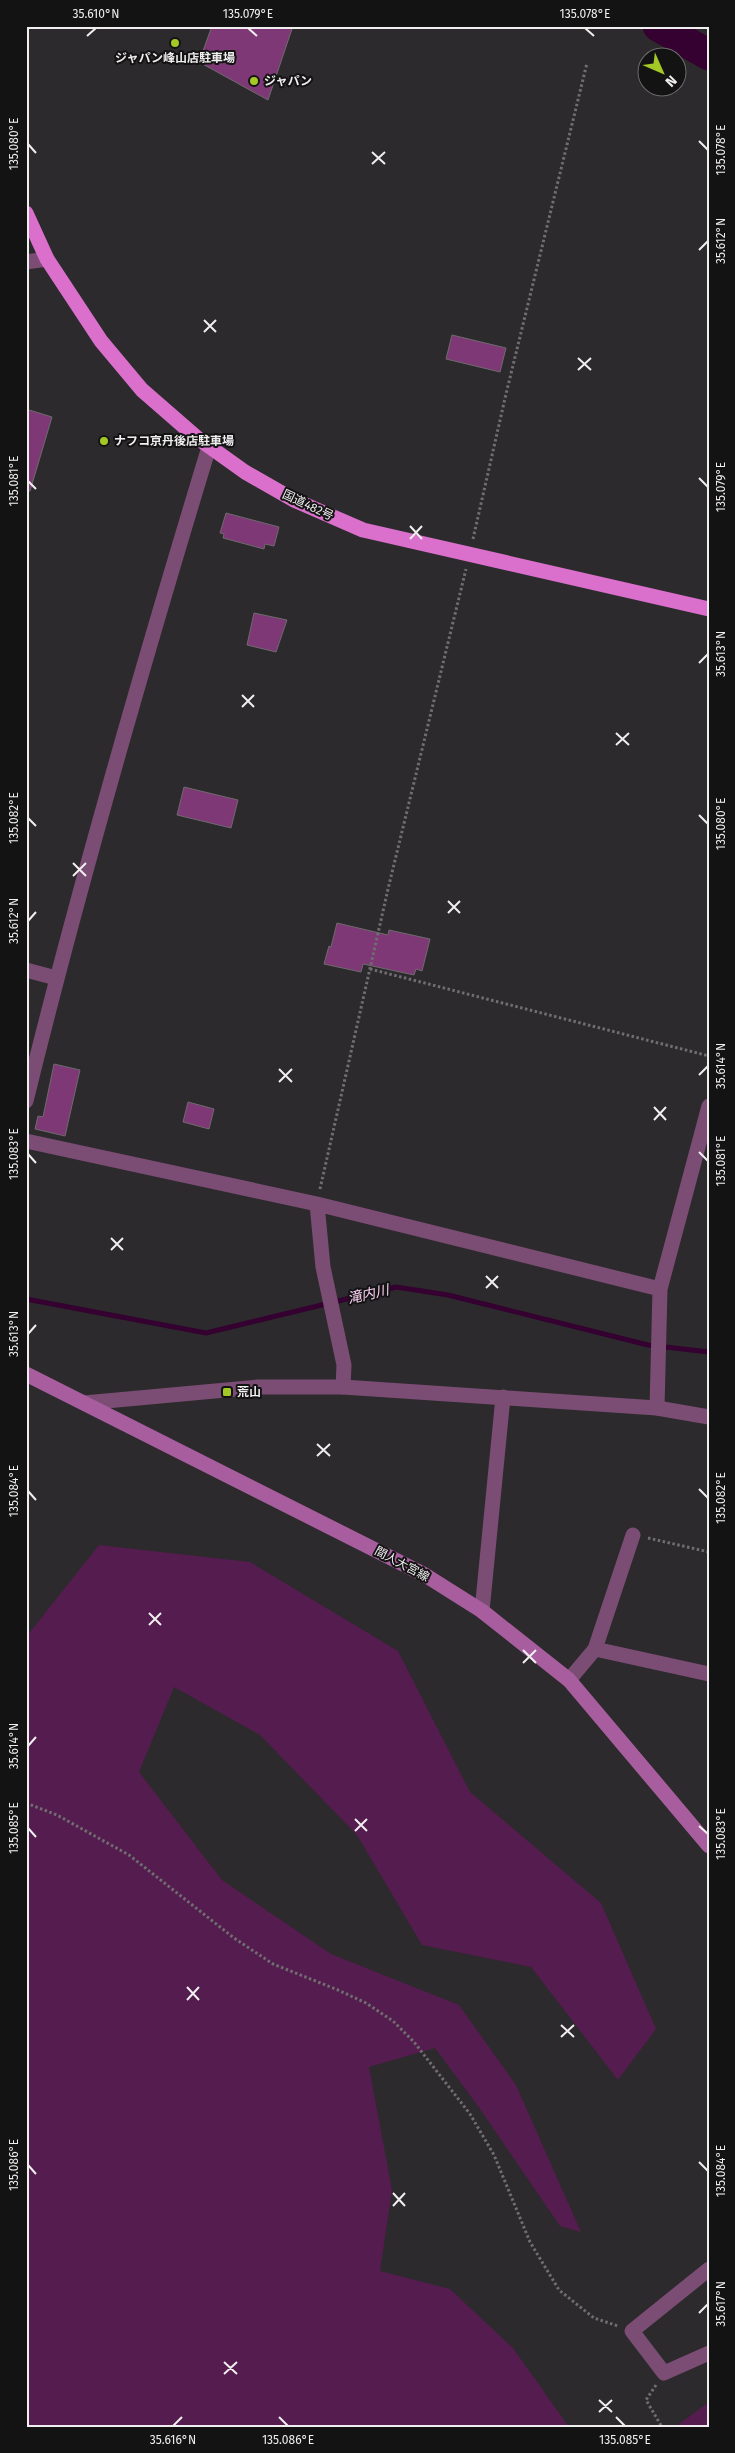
<svg xmlns="http://www.w3.org/2000/svg" width="735" height="2453" font-family="'Fira Sans','Noto Sans JP',sans-serif">
<style>
.green{fill:#551c4f}
.lines{fill:none;stroke-linecap:round;stroke-linejoin:round}
.stream{stroke:#340130;stroke-width:5}
.river{stroke:#340130;stroke-width:31}
.building{fill:#7e3876;stroke:#6e6b6d}
.path{stroke:#706e70;stroke-width:3;stroke-dasharray:2.5 2.5;stroke-linecap:butt}
.minor{stroke:#7b4d74;stroke-width:15}
.tertiary{stroke:#7b4d74;stroke-width:15}
.secondary{stroke:#a85e9e;stroke-width:15}
.trunk{stroke:#da70cc;stroke-width:15}
.ticks{fill:none;stroke:#f0eeef;stroke-width:2}
.poi-dot{fill:#a4c825;stroke:#141314;stroke-width:2}
.labels{text-anchor:middle;stroke-width:4;stroke-linejoin:round;paint-order:stroke}
.poi-label{font-size:12px;font-weight:bold;fill:#f0eeef;stroke:#141314;text-anchor:start}
.street-label{font-size:12px;fill:#f0eeef;stroke:#141314}
.water-label{font-size:14px;font-style:italic;fill:#fad1f2;stroke:#141314}
.neatline{fill:none;stroke:#f0eeef;stroke-width:2}
.ticks-label{font-size:12px;text-anchor:middle;fill:#f0eeef}
</style>
<rect width="100%" height="100%" fill="#2c2a2c"/>
<path class="green" d="M99 1545 250 1562 398 1651 470 1792 601 1903 656 2029 618 2080 531 1967 422 1945 357 1835 260 1735 174 1687 139 1772 222 1880 331 1954 459 2005 516 2085 581 2232 560 2226 480 2109 435 2048 369 2067 392 2190 380 2271 450 2289 513 2348 569 2427H26V1637Z
M709 2402V2427H680L679 2424Z"/>
<g class="lines">
<path class="stream" d="M26 1299 206 1333 396 1287 448 1295 648 1345 709 1352"/>
<path class="river" d="M658 26 709 55"/>
</g>
<path class="building" d="M212 26H293L268 100 199 62Z
M452 335 506 348 500 372 446 359Z
M26 409 52 417 30 491H26Z
M226 513 279 527 274 546 265 544 264 549 223 538 224 534 220 533Z
M254 613 287 620 276 652 247 645Z
M184 787 238 800 231 828 177 815Z
M337 923 388 935 389 930 430 939 422 971 416 969 414 975 363 964 361 972 324 964 329 946 331 947Z
M54 1064 80 1070 65 1136 35 1129 38 1116 43 1117Z
M188 1102 214 1109 209 1129 183 1122Z"/>
<g class="lines">
<path class="path" d="M473 539 506 394 587 63
M370 969 709 1056
M320 1189 388 889 466 569
M648 1538 709 1552
M26 1803 57 1815 129 1855 234 1938 273 1964 338 1990 366 2003 393 2021 414 2042 470 2114 494 2155 530 2242 559 2290 594 2318 618 2326
M656 2385 646 2400 662 2427"/>
<path class="minor" d="M26 262 47 259
M26 970 56 978
M26 1101C80 881 143 664 209 447
M26 1141 317 1204 660 1289 709 1106
M317 1204 323 1267 344 1365 343 1387
M657 1408 660 1289
M482 1611 503 1397
M595 1649 709 1674
M569 1680 595 1649 633 1535
M709 2269 632 2331 664 2373 709 2353"/>
<path class="tertiary" d="M84 1403 258 1387H343L657 1408 709 1417"/>
<path class="secondary" d="M26 1374 425 1575 482 1611 569 1680 709 1846"/>
<path class="trunk" d="M26 213 47 259 101 341 142 390 196 437 245 472 294 500 363 530 709 609"/>
</g>
<path class="ticks" d="M248 28 257 36M585 28 594 36M87 36 96 28M699 141 708 150M28 144 36 153M372 152 385 164M372 164 385 152M699 250 708 241M204 320 216 332M204 332 216 320M578 358 591 370M578 370 591 358M699 478 708 487M28 481 36 489M410 526 422 539M410 539 422 526M699 663 708 654M242 695 254 707M242 707 254 695M616 733 629 745M616 745 629 733M699 815 708 824M28 818 36 826M73 863 86 876M73 876 86 863M448 901 460 913M448 913 460 901M28 921 36 912M279 1069 292 1082M699 1075 708 1066M279 1082 292 1069M654 1107 666 1120M654 1120 666 1107M699 1152 708 1161M28 1154 36 1163M111 1238 123 1250M111 1250 123 1238M486 1276 498 1288M486 1288 498 1276M28 1334 36 1325M317 1444 330 1456M317 1456 330 1444M699 1489 708 1498M28 1491 36 1500M149 1613 161 1625M149 1625 161 1613M523 1650 536 1663M523 1663 536 1650M28 1746 36 1737M355 1819 367 1831M699 1826 708 1834M28 1828 36 1837M355 1831 367 1819M187 1987 199 2000M187 2000 199 1987M561 2025 574 2037M561 2037 574 2025M699 2162 708 2171M28 2165 36 2174M393 2193 405 2206M393 2206 405 2193M699 2313 708 2304M224 2362 237 2374M224 2374 237 2362M599 2400 612 2412M599 2412 612 2400M279 2417 288 2426M616 2417 625 2426M173 2426 182 2417"/>
<g class="poi-dot">
<circle cx="175" cy="43" r="5"/>
<circle cx="254" cy="81" r="5"/>
<circle cx="104" cy="441" r="5"/>
<rect x="222" y="1387" width="10" height="10" rx="2.5"/>
</g>
<g class="labels">
<g class="poi-label">
<text x="175" y="62" text-anchor="middle">ジャパン峰山店駐車場</text>
<text x="264" y="85">ジャパン</text>
<text x="114" y="445">ナフコ京丹後店駐車場</text>
<text x="237" y="1396">荒山</text>
</g>
<g class="street-label">
<text transform="translate(308 505) rotate(25)" y="4">国道482号</text>
<text transform="translate(402 1564) rotate(28)" y="4">間人大宮線</text>
</g>
<g class="water-label">
<text transform="translate(368 1294) rotate(-13)" y="5">滝内川</text>
</g>
</g>
<rect width="735" height="2453" fill="none" stroke="#141314" stroke-width="55"/>
<g transform="translate(662 72) rotate(135)"><circle r="24" fill="#141314" stroke="#6c6b6c"/>
<path d="M0-4L9 19L0 12L-9 19Z" fill="#a4c825"/>
<text y="-8" font-size="14" font-weight="bold" text-anchor="middle" fill="#f0eeef">N</text>
</g>
<rect x="28" y="28" width="680" height="2398" class="neatline"/>
<g class="ticks-label">
<text x="96" y="18">35.610°N</text>
<text x="248" y="18">135.079°E</text>
<text x="585" y="18">135.078°E</text>
<text transform="translate(14 144) rotate(-90)" y="4">135.080°E</text>
<text transform="translate(721 150) rotate(-90)" y="4">135.078°E</text>
<text transform="translate(721 241) rotate(-90)" y="4">35.612°N</text>
<text transform="translate(14 481) rotate(-90)" y="4">135.081°E</text>
<text transform="translate(721 487) rotate(-90)" y="4">135.079°E</text>
<text transform="translate(721 654) rotate(-90)" y="4">35.613°N</text>
<text transform="translate(14 818) rotate(-90)" y="4">135.082°E</text>
<text transform="translate(721 824) rotate(-90)" y="4">135.080°E</text>
<text transform="translate(14 921) rotate(-90)" y="4">35.612°N</text>
<text transform="translate(721 1066) rotate(-90)" y="4">35.614°N</text>
<text transform="translate(14 1154) rotate(-90)" y="4">135.083°E</text>
<text transform="translate(721 1161) rotate(-90)" y="4">135.081°E</text>
<text transform="translate(14 1334) rotate(-90)" y="4">35.613°N</text>
<text transform="translate(14 1491) rotate(-90)" y="4">135.084°E</text>
<text transform="translate(721 1498) rotate(-90)" y="4">135.082°E</text>
<text transform="translate(14 1746) rotate(-90)" y="4">35.614°N</text>
<text transform="translate(14 1828) rotate(-90)" y="4">135.085°E</text>
<text transform="translate(721 1834) rotate(-90)" y="4">135.083°E</text>
<text transform="translate(14 2165) rotate(-90)" y="4">135.086°E</text>
<text transform="translate(721 2171) rotate(-90)" y="4">135.084°E</text>
<text transform="translate(721 2304) rotate(-90)" y="4">35.617°N</text>
<text x="173" y="2444">35.616°N</text>
<text x="288" y="2444">135.086°E</text>
<text x="625" y="2444">135.085°E</text>
</g>
</svg>
